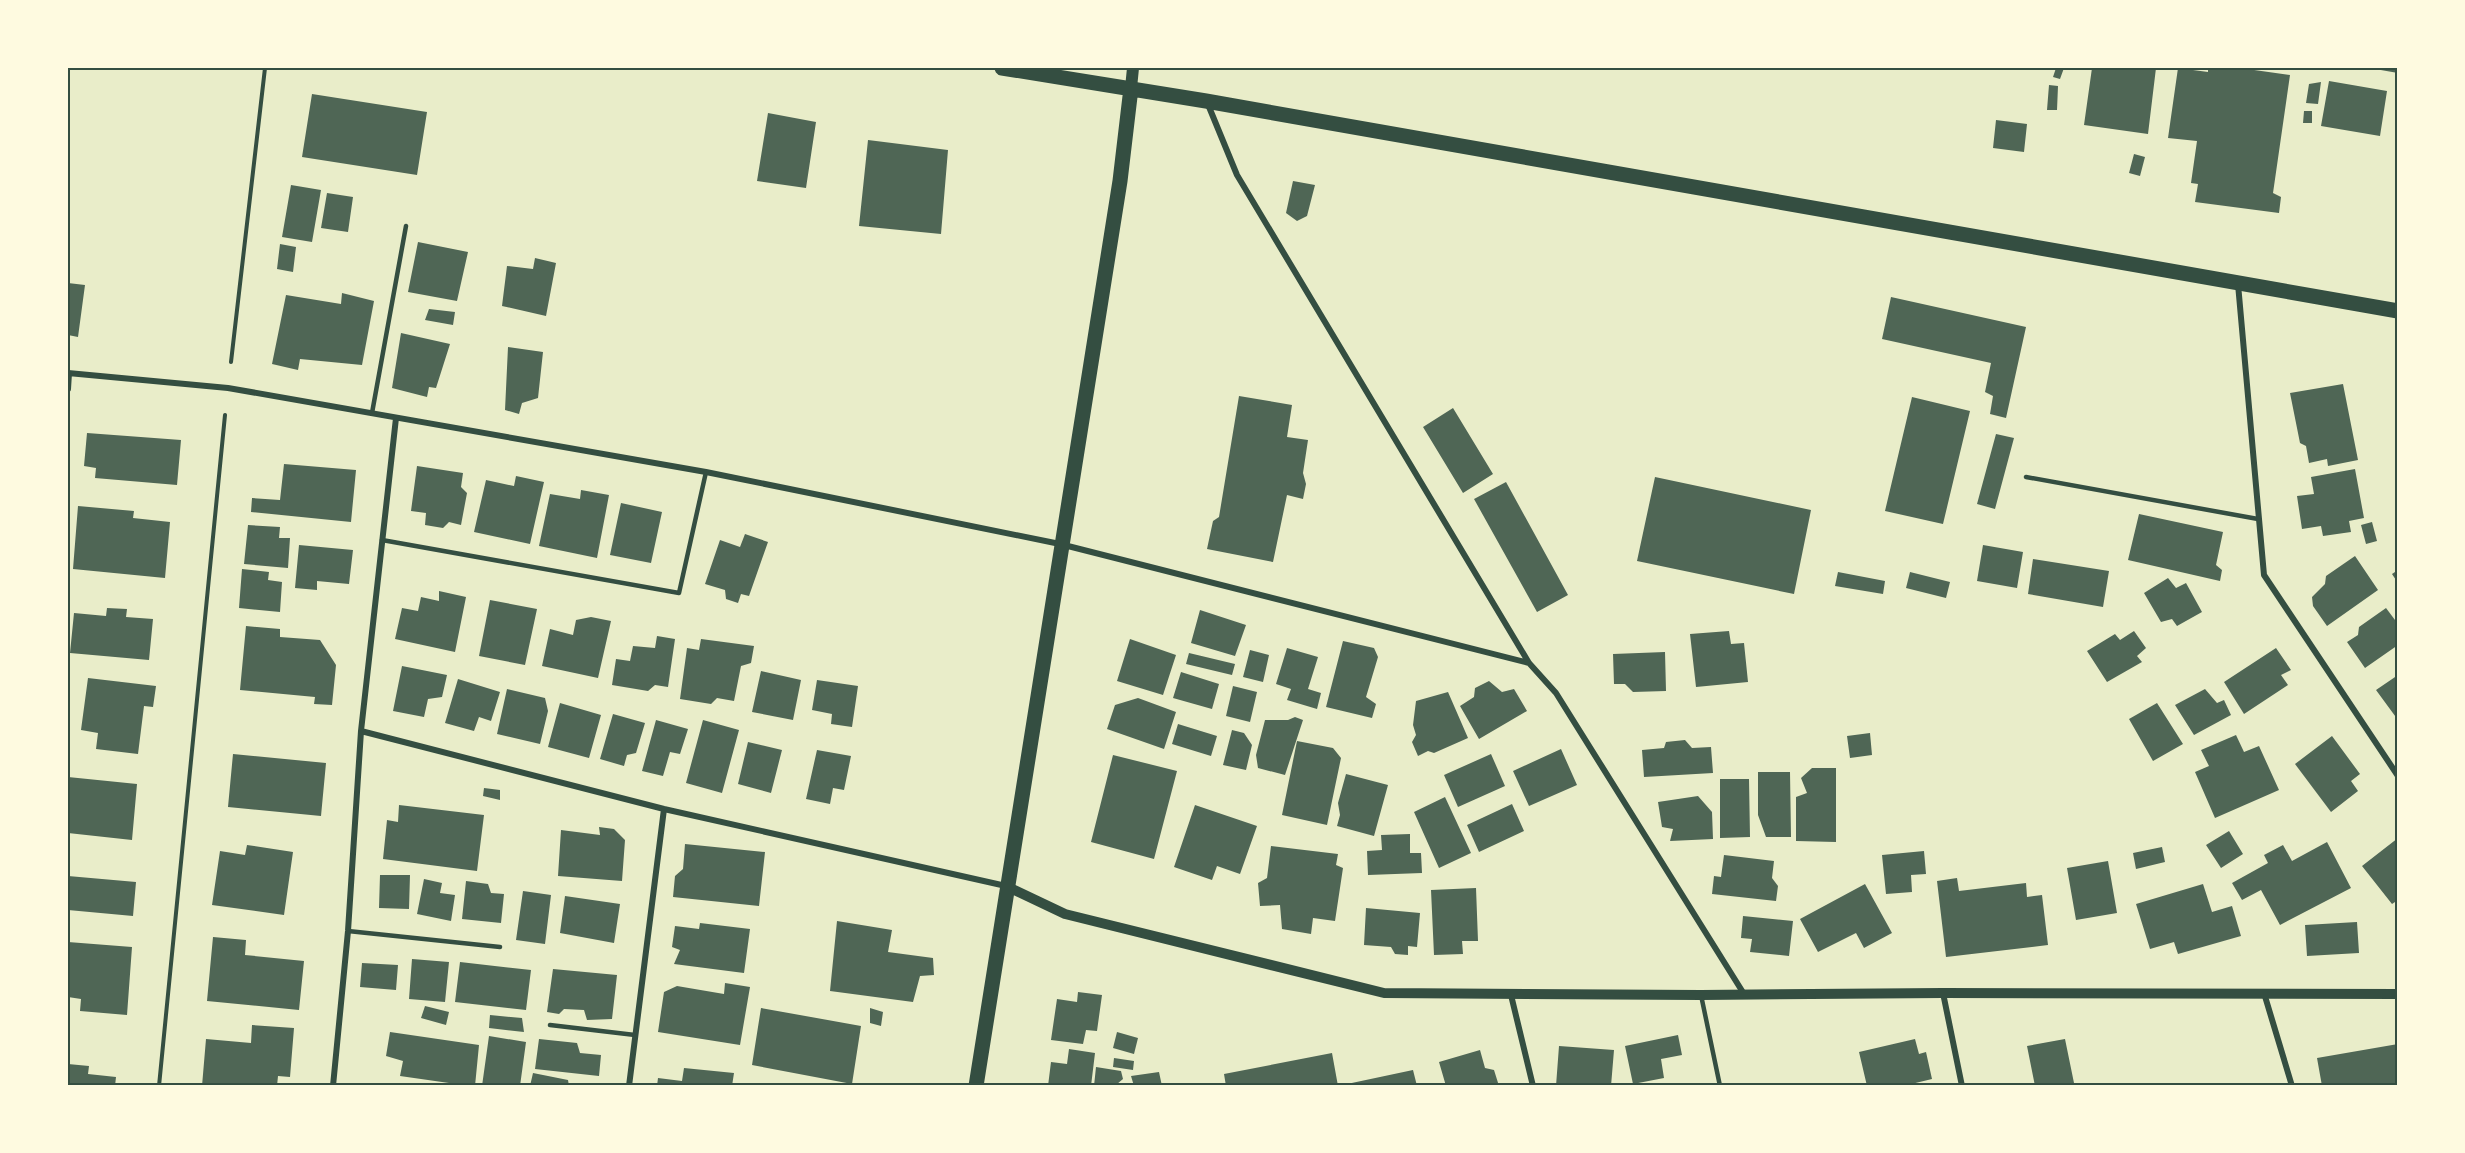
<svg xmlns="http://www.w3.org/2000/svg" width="2465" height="1153" font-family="'Archivo Narrow',sans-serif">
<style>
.building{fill:#4f6655}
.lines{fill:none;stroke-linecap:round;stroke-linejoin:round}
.path{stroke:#344e41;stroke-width:4}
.service{stroke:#344e41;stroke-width:4.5}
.minor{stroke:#344e41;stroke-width:6}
.tertiary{stroke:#344e41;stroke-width:10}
.secondary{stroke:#344e41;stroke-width:12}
.primary{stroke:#344e41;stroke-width:15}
.neatline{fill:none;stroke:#344e41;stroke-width:2}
</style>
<rect width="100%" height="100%" fill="#e9edc9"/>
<path class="building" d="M2056 68H2064L2060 79 2053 77Z
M2092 68H2156L2148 134 2084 125Z
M2178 68 2208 72V68H2240L2290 75 2273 193 2281 197 2279 213 2195 202 2198 184 2191 183 2197 141 2168 138Z
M2375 68H2398V73L2375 69Z
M2329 81 2387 91 2380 136 2321 126Z
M2321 82 2318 104 2306 103 2309 84Z
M2049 85 2058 86 2057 110H2047Z
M312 94 427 112 417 175 302 157Z
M2304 111H2312V123H2303Z
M768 113 816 122 806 188 757 181Z
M1996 120 2027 124 2024 152 1993 148Z
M868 140 948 150 941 234 859 226Z
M2134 154 2145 157 2140 176 2129 173Z
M1293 181 1315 185 1307 216 1297 221 1286 213Z
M291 185 321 190 312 242 282 237Z
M327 193 353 197 348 232 321 228Z
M418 242 468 252 457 301 408 292Z
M280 244 296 247 293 272 277 269Z
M535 258 556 263 546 316 502 306 507 266 533 269Z
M68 283 85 285 78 337 68 335Z
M342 293 374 301 362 365 300 359 298 370 272 364 286 295 341 304Z
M1891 297 2026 327 2006 418 1990 414 1993 396 1985 392 1991 363 1882 339Z
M429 309 455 312 453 325 425 320Z
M401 333 450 344 436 388 429 387 427 397 392 388Z
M508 347 543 352 538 398 522 403 519 414 505 410Z
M2343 384 2358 460 2328 466 2327 459 2309 463 2306 446 2300 443 2290 393Z
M1239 396 1292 405 1287 437 1308 440 1303 473 1306 484 1303 499 1287 495 1273 562 1207 549 1213 521 1219 517Z
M1912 397 1970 411 1943 524 1885 511Z
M1453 408 1493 474 1463 493 1423 427Z
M87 433 181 440 177 485 95 478 96 468 84 466Z
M1996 434 2014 438 1995 509 1977 504Z
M284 464 356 470 351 522 251 512 252 498 280 500Z
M417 466 463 473 461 487 467 493 461 525 449 522 443 528 425 525 426 513 411 511Z
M2355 469 2364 518 2349 521 2351 532 2323 536 2321 526 2302 529 2297 496 2314 494 2311 477Z
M516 476 544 482 530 544 474 532 486 480 514 486Z
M1655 477 1811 510 1794 594 1637 561Z
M1506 482 1568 595 1537 612 1474 499Z
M581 490 609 495 597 558 539 546 550 494 580 499Z
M621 503 662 512 651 563 610 555Z
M78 506 134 511 133 518 170 522 165 578 73 569Z
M2139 514 2223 532 2216 565 2222 570 2220 581 2128 560Z
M2372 522 2377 541 2366 544 2361 525Z
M248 525 280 527 279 538H290L288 568 244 564Z
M745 534 768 542 749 596 741 594 738 603 726 599 725 590 705 584 720 540 740 547Z
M299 545 353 550 349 584 317 581V590L295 588Z
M1983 545 2023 552 2017 588 1977 581Z
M2355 556 2378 590 2327 626 2313 606 2312 597 2325 584 2326 576Z
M2033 559 2109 571 2103 607 2028 594Z
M242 569 269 572 268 580 282 582 280 612 239 608Z
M2398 570V583L2392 574Z
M1838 572 1885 581 1883 594 1835 586Z
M1910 572 1950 582 1946 598 1906 588Z
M2168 578 2176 588 2186 583 2202 612 2177 626 2172 619 2161 622 2144 593Z
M439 591 466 597 455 652 395 639 402 608 418 611 421 597 439 601Z
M490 600 537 609 525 665 479 656Z
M107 608 127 609 126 617 153 619 149 660 70 653 74 613 106 616Z
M2386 608 2398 624V645L2365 668 2347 642 2358 635 2359 627Z
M1200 610 1246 625 1235 656 1191 643Z
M591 617 611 621 598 678 542 666 550 629 573 635 576 620Z
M246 626 280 629V637L320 640 336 665 332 705 314 704 315 697 240 690Z
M1729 631 1731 644 1744 643 1748 682 1696 687 1690 634Z
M2134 631 2146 648 2137 656 2142 662 2107 682 2087 651 2115 634 2120 640Z
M657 636 675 639 668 687 655 685 648 691 612 685 616 659 630 661 633 646 655 648Z
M701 639 754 646 751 663 741 666 734 701 717 698 711 704 680 699 687 648 699 650Z
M1130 639 1176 655 1163 695 1117 681Z
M1343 641 1374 648 1378 657 1366 697 1376 704 1372 718 1326 707Z
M1287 648 1318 657 1308 689 1321 693 1317 709 1287 700 1291 689 1276 684Z
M2276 648 2291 670 2281 675 2288 685 2244 714 2224 682Z
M1250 650 1269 655 1263 682 1243 677Z
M1665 652 1666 691 1633 692 1625 684H1614L1613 654Z
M1189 653 1235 664 1232 675 1186 664Z
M402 666 447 675 442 697 428 699 424 717 393 711Z
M761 671 801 680 793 720 752 712Z
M1181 672 1219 684 1212 709 1173 698Z
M2398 675V720L2376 690Z
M88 678 156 686 153 707 144 706 138 754 96 749 98 733 81 730Z
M458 679 500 692 491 721 479 717 474 731 445 723Z
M817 680 858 686 852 727 831 724 832 714 812 710Z
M1489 681 1502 692 1514 689 1527 711 1479 739 1460 706 1474 697 1475 688Z
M1233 686 1257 692 1250 722 1226 716Z
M507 689 545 698 548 711 540 744 497 734Z
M2205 689 2217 703 2224 700 2231 715 2194 735 2175 705Z
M1448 692 1468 738 1434 753 1428 751 1418 756 1412 742 1416 735 1413 725 1416 701Z
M1138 698 1176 712 1164 749 1107 729 1115 705Z
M560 703 601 715 589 758 548 747Z
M2157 703 2183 744 2153 761 2129 719Z
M613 714 645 723 636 753 627 755 624 766 600 759Z
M1295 717 1303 720 1285 775 1258 768 1256 755 1265 720H1288Z
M656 720 688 729 680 754 670 752 663 776 642 771Z
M703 720 739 730 722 793 686 783Z
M1178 724 1217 736 1211 756 1172 744Z
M1232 730 1244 733 1252 745 1246 770 1223 765Z
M1870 733 1872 755 1850 758 1847 736Z
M2236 735 2244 752 2259 746 2279 790 2215 818 2195 772 2209 766 2201 750Z
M2332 736 2360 774 2351 781 2358 791 2331 812 2295 764Z
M1685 740 1692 748 1711 747 1713 773 1644 777 1642 750 1664 748 1666 742Z
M1297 741 1333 748 1341 758 1327 825 1282 815Z
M748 742 782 750 771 793 738 784Z
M1561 749 1577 785 1529 806 1513 771Z
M817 750 851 756 844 790 833 788 830 804 806 799Z
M233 754 326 763 321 816 228 807Z
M1491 754 1505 786 1458 807 1444 775Z
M1113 755 1177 771 1154 859 1091 842Z
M1812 768H1836V842L1796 841V797L1807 793 1801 778Z
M1758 772H1790L1791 837H1766L1758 815Z
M1346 774 1388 785 1374 836 1337 826 1340 815 1338 803Z
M68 777 137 784 132 840 68 833Z
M1720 779H1749L1750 837 1720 838Z
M484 788 500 790V800L483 796Z
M1698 796 1712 812 1713 839 1670 841 1673 829 1662 827 1658 802Z
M1445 797 1471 853 1439 868 1414 812Z
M1512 804 1524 831 1479 852 1467 825Z
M399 805 484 815 477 871 383 859 387 820 398 822Z
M1195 805 1257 826 1240 874 1217 866 1212 880 1174 867Z
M599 827 614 829 625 840 622 881 558 876 561 830 600 835Z
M2229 831 2243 854 2221 868 2206 845Z
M1410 834V853H1421L1422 873 1368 875 1367 851 1382 850 1381 835Z
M2398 838V900L2392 904 2362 866Z
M2327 842 2351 888 2280 925 2261 890 2242 900 2232 883 2268 863 2264 855 2283 845 2292 861Z
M685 844 765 852 759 906 673 897 675 876 683 869Z
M247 845 293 852 284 915 212 905 220 851 245 855Z
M1271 846 1338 854 1336 865 1343 868 1335 921 1313 918 1311 934 1282 929 1280 905 1260 906 1258 883 1267 878Z
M2162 847 2165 862 2136 869 2133 853Z
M1924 851 1926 874 1911 875 1912 892 1886 894 1882 855Z
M1724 855 1774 861 1772 878 1778 886 1776 901 1712 894 1714 876 1721 877Z
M2108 861 2117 913 2076 920 2067 868Z
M380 875H410L409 909 379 908Z
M68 876 136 882 133 916 68 910Z
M1957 878 1959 891 2026 883 2027 897 2042 895 2048 945 1946 957 1937 881Z
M424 879 442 883 440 893 455 895 451 921 417 914Z
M466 881 488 884 491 893 504 894 501 923 462 919Z
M1865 884 1892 933 1864 948 1856 933 1818 952 1800 919Z
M2203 884 2212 912 2232 906 2241 936 2178 954 2174 942 2150 949 2136 904Z
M1476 888 1478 941H1462L1463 954 1434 955 1431 890Z
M523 891 551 895 545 944 516 940Z
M565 896 620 904 614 943 560 933Z
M1366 908 1420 913 1417 947 1408 946V955L1395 954 1391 947 1364 945Z
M1743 916 1793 921 1789 956 1750 952 1752 939 1741 938Z
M837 921 892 930 888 952 933 958 934 975 920 976 913 1002 830 991Z
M2357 922 2359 953 2307 956 2305 925Z
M700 923 750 929 744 973 674 964 680 950 672 947 675 926 699 929Z
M213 937 246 940 245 955 304 961 299 1010 207 1001Z
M68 942 132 947 127 1015 80 1011 81 999 68 997Z
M412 959 449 962 445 1002 409 999Z
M460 962 531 970 526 1010 455 1002Z
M362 963 398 965 396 990 360 987Z
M553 969 617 975 612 1019 587 1020 584 1010 564 1009 559 1014 547 1012Z
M725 983 750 987 740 1045 658 1032 664 992 677 986 724 994Z
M1078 992 1102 995 1097 1031 1086 1030 1083 1044 1051 1040 1057 999 1077 1002Z
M425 1006 449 1012 446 1025 421 1018Z
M761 1008 861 1026 852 1084 752 1065Z
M870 1008 883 1012 881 1026 870 1023Z
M490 1015 522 1018 524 1032 489 1028Z
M252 1025 294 1028 290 1077 278 1076 277 1086H202L206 1039 251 1043Z
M390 1032 479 1045 475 1086H450L449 1083 400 1076 403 1061 386 1056Z
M1117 1032 1138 1038 1134 1054 1113 1048Z
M1678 1035 1682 1055 1661 1059 1664 1078 1633 1084 1625 1046Z
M489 1036 526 1042 520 1086H482Z
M539 1039 577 1043 580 1053 601 1055 599 1076 535 1069Z
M1915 1039 1919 1054 1926 1052 1932 1079 1903 1086H1867L1859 1052Z
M2065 1039 2074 1083 2035 1086 2027 1046Z
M2398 1044V1086H2322L2317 1058Z
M1559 1046 1614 1050 1611 1086H1556Z
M1069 1049 1095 1053 1091 1086H1048L1051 1062 1067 1064Z
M1480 1050 1485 1068 1494 1070 1499 1086H1446L1439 1062Z
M1332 1053 1338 1086H1226L1224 1074Z
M1114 1058 1134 1061 1133 1070 1113 1067Z
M68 1064 89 1066 88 1074 116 1077 115 1086H68Z
M1096 1067 1121 1071 1123 1079 1117 1084 1120 1086H1094Z
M684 1068 734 1073 732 1086H657L658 1078 682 1081Z
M1413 1070 1417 1086H1348L1347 1084Z
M1159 1072 1162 1086H1134L1131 1076Z
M533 1073 568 1080 569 1086H530Z"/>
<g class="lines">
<path class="path" d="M231 362 265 68
M159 1086 225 415"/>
<path class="service" d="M372 413 406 226
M2026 477 2258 519
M382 540 679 593 706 472
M348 931 500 947
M1701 995 1720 1086
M550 1025 635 1035"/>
<path class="minor" d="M1207 102 1237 175 1529 663 1556 693 1744 994
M2238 284 2264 575 2398 776
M68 373 228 388 706 472 1060 544 1529 663
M68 389 69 373
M361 731 664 809 1006 886
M1943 993 1962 1086
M2264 993 2292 1086
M1511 995 1533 1086
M333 1086 348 931 361 731 396 418
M629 1086 664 809"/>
<path class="tertiary" d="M1006 886 1065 914 1384 993 1701 995 1943 993 2398 994"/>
<path class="secondary" d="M1131 88 1133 68"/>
<path class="primary" d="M1002 68 1206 101 2398 311
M976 1086 1120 181 1131 88"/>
</g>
<rect width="2465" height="1153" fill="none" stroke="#fefae0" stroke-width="138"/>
<rect x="69" y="69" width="2327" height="1015" class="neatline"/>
</svg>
